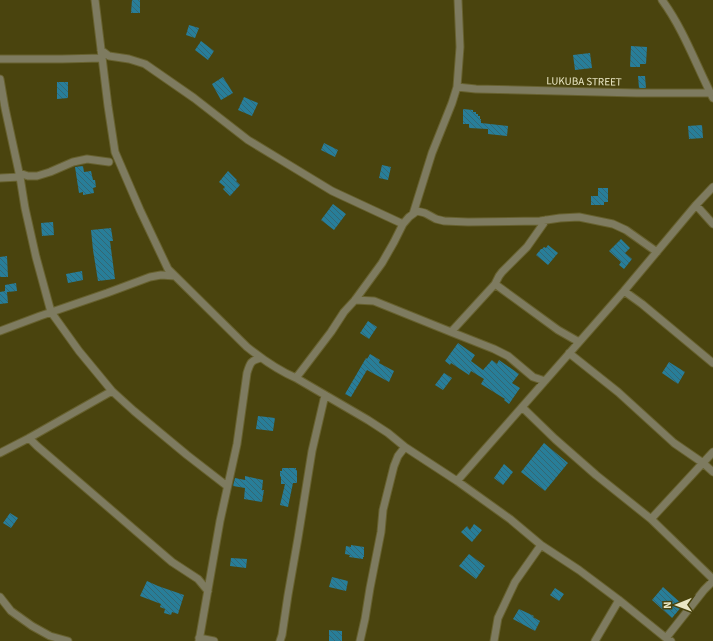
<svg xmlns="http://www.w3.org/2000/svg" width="713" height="641" font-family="'Source Sans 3',sans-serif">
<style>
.building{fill:url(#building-back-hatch)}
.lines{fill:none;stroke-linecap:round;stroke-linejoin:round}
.minor-casing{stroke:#67612f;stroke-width:9}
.minor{stroke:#7e7b60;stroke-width:7}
.labels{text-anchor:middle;stroke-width:3;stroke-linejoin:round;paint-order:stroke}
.street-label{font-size:11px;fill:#eae7c5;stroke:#4a440e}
</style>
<defs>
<pattern id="building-back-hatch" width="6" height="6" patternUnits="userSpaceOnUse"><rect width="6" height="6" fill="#287e99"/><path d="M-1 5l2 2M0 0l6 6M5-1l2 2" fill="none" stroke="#346773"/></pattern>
</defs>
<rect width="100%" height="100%" fill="#4a440e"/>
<path class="building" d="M132 0H140V13H131Z
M189 25 199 28 195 38 186 35Z
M201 41 214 51 208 60 195 50Z
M631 46 647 47 646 64H640V67H630Z
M590 53 592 68 575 70 573 55Z
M638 76H645L646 88H639Z
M223 77 233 93 221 100 212 84Z
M57 82H68V98L57 99Z
M244 97 258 103 252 116 238 110Z
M463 109 473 110V112H476V114H478V116H480V119H481V123L508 126 507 136 488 134V129L469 128V124H463Z
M702 125 703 138 689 139 688 126Z
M324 143 338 150 335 157 321 150Z
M382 165 391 167 388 180 379 178Z
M83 166 84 172 91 171 93 180H95L96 187 93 188 94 193 83 195V192L79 193 75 167Z
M228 171 237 180 236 181 240 185 230 196 223 189 225 187 219 182Z
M598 188H608V202H604V205H591V196H598Z
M333 204 346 214 334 230 321 220Z
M53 222 54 235 42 236 41 223Z
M111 228 113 241H110L115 279 98 281 93 250 91 230Z
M621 239 630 248 625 253 632 259 624 269 619 265 621 262 609 251Z
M548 245 558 253 548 265 536 255 541 249H542L544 247 546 248Z
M7 256 8 277H0V257Z
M82 271 83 280 68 283 66 274Z
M16 283 17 291 7 292 8 303 0 304V292L5 291V285Z
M368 321 377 327 369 339 360 333Z
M458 343 475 355 471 361 483 370 492 360 497 364 499 360 519 374 512 383 520 388 509 404 504 400 505 399 481 384 484 379 471 371 469 375 451 363 450 365 445 361Z
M370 354 380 360 379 363 394 371 389 382 367 370 351 397 345 394 366 358 367 359Z
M669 362 685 372 678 384 662 373Z
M444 373 452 378 443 390 435 385Z
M258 416 275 418 273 431 256 429Z
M544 443 568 463 545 491 521 472Z
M504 464 513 472 503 485 494 478Z
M282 468H296V470H297V483H293L288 507 280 505 285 484H281V476L280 477V471H282Z
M245 476 263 480 262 490H264L262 502 244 499 245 488 233 486 235 478 245 480Z
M10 513 18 518 11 528 3 523Z
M474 524 482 530 472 542 461 532 467 526 470 530Z
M351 545 364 547V557H363V559L349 557 350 555 345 554 346 546 351 547Z
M469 554 485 566 476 579 459 566Z
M231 558 247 559 246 568 230 566Z
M332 577 348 581 346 591 329 587Z
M147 581 158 586 184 595 178 614 172 612 171 615 164 613 165 609 160 607 161 604 140 596Z
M663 587 683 605 672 618 652 600Z
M555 588 564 594 559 601 550 595Z
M519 609 534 616 533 617 540 621 535 631 513 619Z
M329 630 342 631V641H329Z"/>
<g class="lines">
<defs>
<path id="minor" d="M95 0 108 106 115 152 140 210 168 269 247 347C262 359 279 371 296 378L368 420 388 433 405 447 457 481 510 519 541 545 579 570 619 600 666 638 671 641
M662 0C684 30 696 65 713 98
M101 50 109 56 129 59 145 64 194 98 248 140 281 160 332 191 403 224 409 217 417 211 425 213 436 219 444 221 468 222 540 221 560 218 579 217 613 224 626 230 657 252
M0 59H62L102 58
M0 79 5 108 20 177 25 208 36 257 51 312 79 351 112 391 134 411 187 455 227 486
M457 87 476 89 637 93H710
M19 173 28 176H37L50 172 73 162 87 159 109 162
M0 178 20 177
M696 205 713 224
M413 214 432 153 452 103 457 87 460 47 458 0
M495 284 558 330 579 342
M624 291 642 304 713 363
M355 300 374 301 451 332 494 349 508 356 533 377 545 381
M0 331 40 316 107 293 150 277 161 275 175 276
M451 332 495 284 499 276 502 272 527 247 546 220
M569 353 618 392 674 443 703 463 713 472
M296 378 331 332 344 312 355 300 382 263 394 242 403 224
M522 407 555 439 596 475 651 519 713 579
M29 438 37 446 172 562 198 579 208 591
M0 453 29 438 112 391
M457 481 624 291 696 205 713 187
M651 519 713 452
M0 597 11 611 32 626 50 636 68 641
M199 638 214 641
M666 638 704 590 713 581
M199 641 220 521 237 444 247 373C250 363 251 360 261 358
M280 641 282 635 288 595 298 538 312 451 325 395
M360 641 365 619 370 588 381 532 383 510 394 466 398 456 405 447
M494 641 498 618 515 582 541 545
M595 641 619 600"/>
</defs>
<use href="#minor" class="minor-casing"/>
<use href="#minor" class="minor"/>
</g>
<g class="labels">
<g class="street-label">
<text transform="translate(584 81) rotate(1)" y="4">LUKUBA STREET</text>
</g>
</g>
<g transform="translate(677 605) rotate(269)" stroke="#4a440e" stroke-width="3" paint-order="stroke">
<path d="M0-3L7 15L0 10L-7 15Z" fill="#eae7c5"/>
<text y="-6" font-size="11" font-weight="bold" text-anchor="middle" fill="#eae7c5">N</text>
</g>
</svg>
